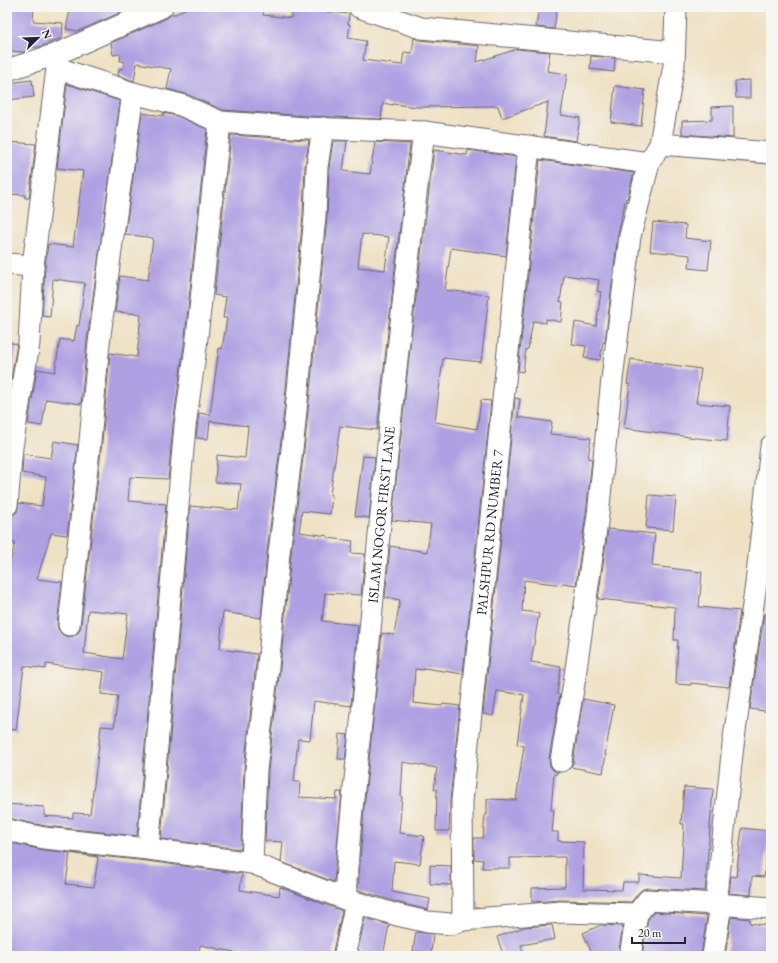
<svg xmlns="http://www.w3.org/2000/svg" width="778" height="963" font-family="'EB Garamond',serif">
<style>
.building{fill:#aea0e2;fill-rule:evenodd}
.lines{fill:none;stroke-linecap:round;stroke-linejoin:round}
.minor-casing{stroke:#6a656b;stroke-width:23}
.minor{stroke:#fff;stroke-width:21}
.labels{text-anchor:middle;stroke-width:3;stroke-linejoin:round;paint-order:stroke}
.street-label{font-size:14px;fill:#22223b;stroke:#f6f6f2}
</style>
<rect width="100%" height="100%" fill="#f6f6f2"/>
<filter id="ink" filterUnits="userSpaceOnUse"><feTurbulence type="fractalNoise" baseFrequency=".025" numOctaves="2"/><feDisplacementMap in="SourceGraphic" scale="8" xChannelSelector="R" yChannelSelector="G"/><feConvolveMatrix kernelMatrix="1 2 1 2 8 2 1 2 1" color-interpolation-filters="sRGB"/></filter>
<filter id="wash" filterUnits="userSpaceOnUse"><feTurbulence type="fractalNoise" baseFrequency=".012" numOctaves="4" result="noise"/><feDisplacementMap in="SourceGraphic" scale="16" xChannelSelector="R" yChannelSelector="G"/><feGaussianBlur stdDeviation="0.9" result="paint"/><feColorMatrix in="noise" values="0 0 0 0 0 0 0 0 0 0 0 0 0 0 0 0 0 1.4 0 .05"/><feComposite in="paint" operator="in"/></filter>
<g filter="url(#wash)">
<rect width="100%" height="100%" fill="#efe1c3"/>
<g id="blocks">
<path class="building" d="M7 7H34L33 21 63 23 62 38 39 47H27L26 51 23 52 7 51Z
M73 7H133L78 31 66 29 70 10H73Z
M188 7H264L263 15 291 18 292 8 349 14 348 24H350L348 38 366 41 363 60 402 65 404 52 412 53 414 38 420 40 479 46 477 62 517 49 550 52 547 71 567 74 561 115 580 118 576 141 544 136 548 102 502 118 498 106 417 107 393 104V105L383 103 381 119 307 116 223 110 186 94 167 89 171 69 137 63 134 81 118 75 119 69 124 68V61H120L121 54 113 55 111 43 167 18 172 14H176Z
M539 7H557L554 29 536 27Z
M591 56 615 58 614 72 590 69Z
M32 80 34 97 7 100V83Z
M750 80V98H736L735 81Z
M67 84 120 101 87 341 81 404 46 399 42 426 28 424 37 369 55 372 60 339 74 341 77 325 79 326 85 283 53 279 50 317 42 316 45 267 48 244 73 247 83 171 57 168Z
M615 86 645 90 641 126 611 122Z
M733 106V138L682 134V121L712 120V107Z
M142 113 163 116V113L177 116 207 129 184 346 173 424 168 479 130 477 128 501 166 504 137 836 46 826 7 818V804L44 807V816L73 818V813L90 814 97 762 101 726 114 727 118 696 101 694 104 672 46 664V669L24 666 16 730 7 729V582L10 563 15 543 7 542V517L12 516 17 512 19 503 42 506 46 477 22 473 23 454 51 458 54 441 78 445 67 535 51 533 37 579 62 582 57 624 58 629 62 634 67 637 74 636 79 632 81 626 102 442 110 353 137 357 141 314 115 312 120 276 148 280 153 238 125 234ZM88 610 128 614 122 659 84 653Z
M231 135 309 140 305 167 303 215 281 440 267 552 261 618 223 612 220 649 257 654 244 769 241 849 161 839 190 506 238 510 241 484 215 482 217 455 245 458 248 426 210 421 208 439 196 438 199 413 210 415 219 348 222 349 227 318H223L226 297 214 295Z
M333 141H347L343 171 370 174 375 142 410 144 396 260 377 430 340 426 330 495 332 496 330 514 302 511 299 532 328 536V538L353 541 351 553 365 554 361 595 325 593 322 621 358 625 351 706 314 701 310 740 298 739 294 782H300L299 797 336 799 337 792H342L334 882 281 862 283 842 265 841 268 771 280 668 291 554 305 442 327 217 329 168ZM362 234 389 237 385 270 358 267Z
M7 142 36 144 29 198H25V195L7 194Z
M434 150 467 155 468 150 516 157 506 256 451 248 445 290 489 295 481 362 443 358 435 422 477 429 481 400 491 401 463 674 424 668V670L415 669 413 703 442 706 443 704 460 706 450 800 449 831H436L437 789H434L437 768 403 762 401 797H402L399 833 424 836 420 864 394 861 392 892 430 899 428 910 400 903 358 890 364 807 382 633 394 635 400 600 385 597 390 546 427 552 431 524 392 520 412 328Z
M540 160 634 173 627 199 626 198 618 234 605 342H603L600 360 584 358 586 346 572 344 575 322 596 326 601 292 597 291 599 280 564 275 560 302H563L561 322 546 319V323L533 321 528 349H526L523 372 518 371Z
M653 222 686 225 685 238 711 241 708 270 689 268 690 255 650 251Z
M7 342 17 344 7 403Z
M631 359 701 369 696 403 730 406 727 441 697 438 624 428 630 385 627 384Z
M515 398 520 399 518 417 552 422 550 434 591 438 588 458 592 459 586 514 576 585 563 583 562 585 524 580 522 611 539 613 531 662 561 667 557 694 560 695 549 759 550 766 553 770 557 772V774H554L551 810H554L552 832H558V841L584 842 583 889 622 890 623 882H639V875L681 878 684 824H681L684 787 713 789 705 891 648 888 643 889 639 892 631 902 561 900 532 902V888L565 887V857L510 858V868H482L483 860 474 859V838H483L485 815H487V799L516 800 524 746 517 744 524 695 497 691 493 716 483 714Z
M363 456 375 457 369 518 355 516Z
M649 495 676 497 673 530 646 528Z
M608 529 655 534 652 566 702 572 699 607 740 611 729 687 691 683V685L676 684 678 640H674L675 607 598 599Z
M764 614H771V712L750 709Z
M583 699 614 705 605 754H606L603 773 571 767 573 763Z
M340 734 348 735 345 759H338Z
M742 828 769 831 764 877 752 876 751 895 729 893 731 876 736 877Z
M7 842 43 850 147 861 242 874 240 890 279 896 280 887 342 911 333 951 334 956H243L234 953V952L200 945 199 956H142L128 954 127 956H7ZM70 853 98 857 94 887 66 884Z
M430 865 451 866V885L430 884Z
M654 912 707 916 701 956 668 953 667 956H642L648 919Z
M731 917 750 919V923L771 926V956H725Z
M365 918 389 925 383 956H361L358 949Z
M552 925 555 939 521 945 524 956H504L497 937 524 927Z
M601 925 623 926 618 956H593L583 933Z
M416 932 433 934 431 953 413 951Z"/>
</g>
</g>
<g filter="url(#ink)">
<use href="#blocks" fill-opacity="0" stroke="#6a656b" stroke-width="1"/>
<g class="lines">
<defs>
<g id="minor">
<path d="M359 7 421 28 674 52"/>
<path d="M7 70 57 54 162 7"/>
<path d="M660 144 771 153"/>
<path d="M7 264 33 266"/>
<path d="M771 446 756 584 733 745 716 904 771 908"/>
<path d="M7 505 12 447 29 343 33 266 57 68 133 93 181 105 220 122 306 128 424 132 649 163 660 144 674 65 676 7"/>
<path d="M69 625 90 441 99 343 111 250 133 93"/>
<path d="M561 761 574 683 598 515 612 379 630 236 649 163"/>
<path d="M7 830 44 838 148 849 252 863 345 899 397 915 428 922 451 924 463 920 561 912 637 914 648 900 716 904"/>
<path d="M148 849 185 426 196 347 220 122"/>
<path d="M252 863 256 770 268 667 279 553 293 441 315 216 317 167 323 128"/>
<path id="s1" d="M345 899C349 816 361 734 368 652 384 478 401 305 424 132"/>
<path id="s2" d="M463 920 462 801 529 146"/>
<path d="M349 956 345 953 346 948 356 903"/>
<path d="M630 956 637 914"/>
<path d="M713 956 721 905"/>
</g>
</defs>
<use href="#minor" class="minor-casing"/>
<use href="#minor" class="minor"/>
</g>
</g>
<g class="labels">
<g class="street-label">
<text dy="5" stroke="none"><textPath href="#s1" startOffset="386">ISLAM NOGOR FIRST LANE</textPath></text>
<text dy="5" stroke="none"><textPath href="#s2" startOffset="389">PALSHPUR RD NUMBER 7</textPath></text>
</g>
</g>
<rect width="778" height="963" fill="none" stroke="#f6f6f2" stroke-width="24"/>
<g transform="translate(38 38) rotate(67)" stroke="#f6f6f2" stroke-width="3" paint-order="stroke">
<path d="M0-3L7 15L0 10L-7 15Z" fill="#22223b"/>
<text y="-6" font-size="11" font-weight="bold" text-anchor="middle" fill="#22223b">N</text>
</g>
<path d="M632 937v6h53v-6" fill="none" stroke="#22223b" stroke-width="2"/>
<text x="638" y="937" font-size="12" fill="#22223b" stroke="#f6f6f2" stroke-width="3" paint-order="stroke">20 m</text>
</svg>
